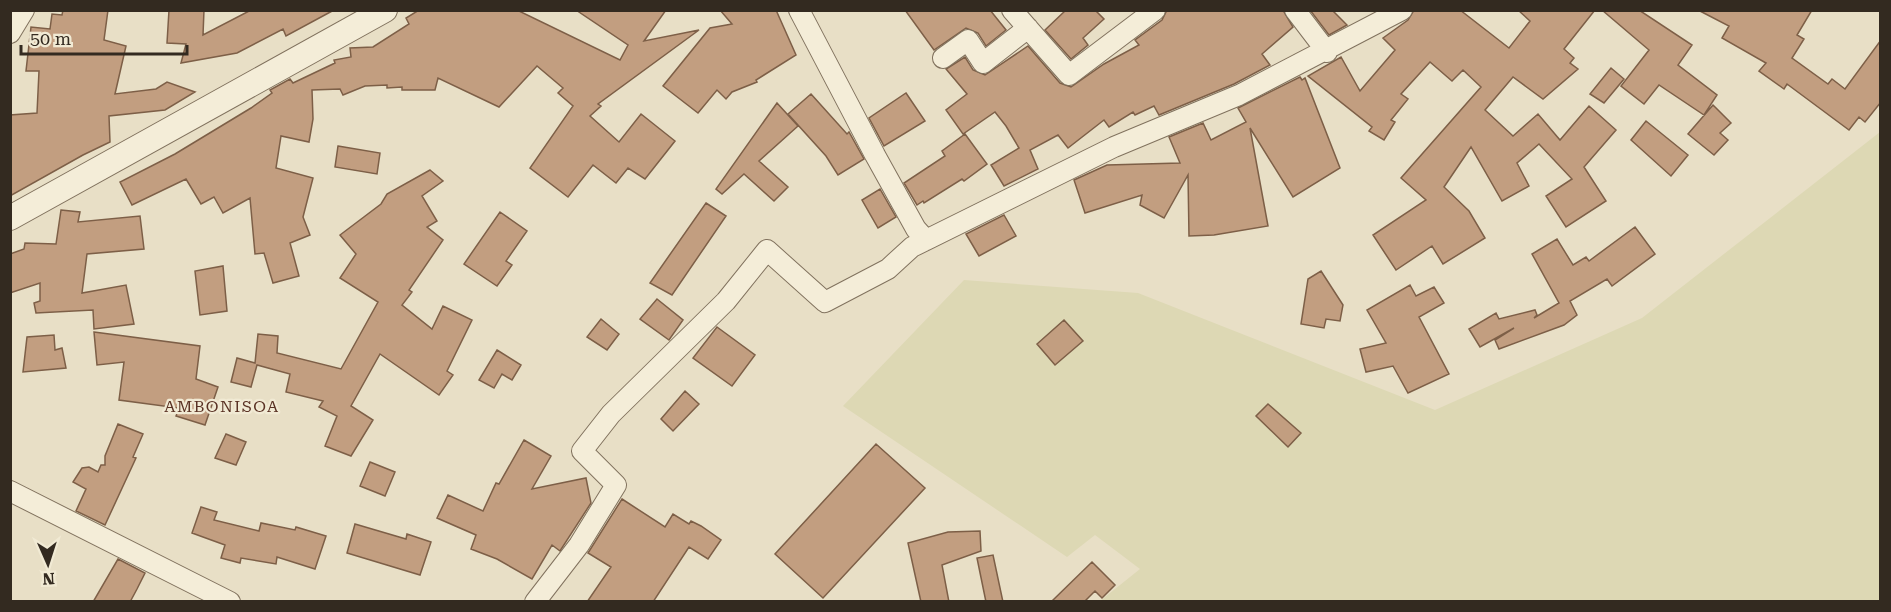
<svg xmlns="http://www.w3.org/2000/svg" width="1891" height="612" font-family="'Roboto Serif',serif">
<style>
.farmland{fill:#ddd8b4}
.building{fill:#c29e80;stroke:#7d5f47;stroke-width:1.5}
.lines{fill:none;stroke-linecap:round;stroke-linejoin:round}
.minor-casing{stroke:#81725e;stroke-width:22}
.tertiary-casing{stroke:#81725e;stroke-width:26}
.minor{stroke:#f4edd8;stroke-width:20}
.tertiary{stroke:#f4edd8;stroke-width:24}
.labels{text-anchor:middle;stroke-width:4.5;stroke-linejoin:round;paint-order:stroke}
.neighbourhood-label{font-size:16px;letter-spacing:1.5px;fill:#5a3224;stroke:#f1ead4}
</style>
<rect width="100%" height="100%" fill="#e8dfc6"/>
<path class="farmland" d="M1880 132V601H1100L1140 569 1095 535 1067 557 843 406 964 280 1138 293 1435 410 1642 318Z"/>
<path class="building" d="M63 10H108L104 40 126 46 115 94 156 89 167 82 195 92 165 110 109 116 110 142 83 155 10 196V115L37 113 39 71H26L31 27 50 29 52 14 62 15Z
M169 10H204L203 35 251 10H334L286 36 283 29 237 53 181 63 186 44 167 43Z
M419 10H517L620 60 628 45 576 10H666L644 41 699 30 598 104 601 106 590 116 619 142 641 114 675 141 645 179 628 168 616 183 593 165 568 197 530 168 573 106 558 93 563 88 537 66 499 107 438 78 435 90H402V87L387 88V85L365 86 343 95 340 89 312 90 313 119 309 142 281 136 276 168 313 178 303 217 310 235 290 243 299 276 273 283 264 253 255 254 250 198 223 213 214 197 201 204 186 179 132 205 120 182 175 154 251 108 272 93 270 90 290 79 293 83 335 63 334 60 351 57 350 48 373 47 409 24 406 18Z
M720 10H776L796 55 756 80 757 82 732 92 726 99 717 90 698 113 663 86 710 28 732 24Z
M905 10H990L1006 30 986 46 978 33 966 28 934 50Z
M1066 10H1095L1104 19 1083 38 1088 45 1071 59 1045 30Z
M1167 10H1283L1293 27 1262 54 1270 65 1234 84 1159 115 1154 106 1135 115 1133 112 1109 127 1104 120 1068 148 1058 135 1030 150 1038 169 1004 186 991 165 1019 148 1006 126 995 112 963 134 946 110 967 94 946 69 965 57 973 70 985 75 1028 46 1060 83 1071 87 1104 64 1139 45 1135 40 1162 20Z
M1310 10H1332L1347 25 1329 35Z
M1414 10H1460L1509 48 1530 21 1518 10H1595L1564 49 1574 58 1570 63 1578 69 1543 99 1513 77 1485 110 1513 136 1538 114 1560 140 1589 106 1616 130 1584 167 1606 201 1566 227 1546 196 1572 179 1539 144 1517 163 1529 186 1502 201 1471 147 1444 187 1469 211 1485 238 1443 264 1432 246 1396 270 1373 235 1426 200 1401 178 1481 87 1463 70 1452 81 1430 62 1401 94 1408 99 1391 120 1395 122 1384 140 1369 131 1372 127 1308 76 1341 57 1360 91 1395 50 1383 38 1408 20Z
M1602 10H1639L1692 45 1678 65 1717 95 1704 115 1659 85 1644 104 1621 86 1649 50Z
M1698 10H1812L1797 35 1804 39 1792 58 1828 84 1832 79 1845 89 1881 40V102L1865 122 1859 117 1849 130 1787 84 1784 89 1759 71 1766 63 1722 38 1729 26Z
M1611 68 1624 79 1604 103 1590 94Z
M1300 77 1302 80 1305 78 1340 168 1293 197 1250 128 1268 226 1214 235 1189 236 1188 175 1164 218 1140 205 1142 195 1085 213 1074 180 1107 165 1180 163 1169 137 1203 123 1211 140 1246 122 1238 108Z
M906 93 925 121 884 146 869 118Z
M811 94 847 134 849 132 864 159 838 175 826 156 788 114Z
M777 103 798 126 759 161 788 187 774 201 744 174 722 194 716 189Z
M1713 105 1731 123 1720 133 1728 140 1714 155 1688 134Z
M1646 121 1688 155 1671 176 1631 140Z
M965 134 987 164 964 181 962 179 924 203 923 201 917 205 904 183 945 156 942 151Z
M338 146 380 153 377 174 335 167Z
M430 170 443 181 422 196 437 221 427 227 443 240 409 290 412 292 402 305 432 329 443 306 472 320 447 371 453 375 439 395 380 354 351 406 373 420 351 456 325 446 337 416 319 407 323 401 286 392 290 374 257 365 251 387 231 382 237 358 255 363 258 334 278 336 277 353 341 369 378 302 340 278 356 254 340 235 381 204 387 194Z
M880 189 896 217 878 228 862 200Z
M706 203 726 216 672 295 650 283Z
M61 210 80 212 78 222 140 216 144 249 87 254 82 293 126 285 134 324 94 329 93 310 36 313 34 303 40 301V283L10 293V254L24 249 25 243 56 244Z
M500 212 527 231 506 261 512 265 497 286 464 264Z
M1004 215 1016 236 979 256 966 234Z
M1635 227 1655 254 1612 286 1607 279 1570 301 1577 315 1564 325 1499 349 1495 340 1514 328 1480 347 1469 329 1496 313 1499 319 1535 310 1537 315 1534 318 1559 303 1532 254 1557 239 1573 265 1586 257 1589 261Z
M223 266 227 311 200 315 195 271Z
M1321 271 1343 305 1340 321 1326 319 1324 328 1301 324 1308 279Z
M1410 285 1416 296 1434 287 1444 303 1419 317 1449 374 1408 393 1393 366 1366 372 1360 349 1386 343 1367 310Z
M657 299 683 320 669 340 640 319Z
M601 319 619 334 607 350 587 337Z
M1064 320 1083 341 1055 365 1037 344Z
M717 327 755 355 732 386 693 358Z
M94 332 200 346 196 379 218 387 205 425 176 416 179 408 119 400 124 362 97 365Z
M54 335 55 350 62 348 66 368 23 372 27 337Z
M497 350 521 365 512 380 502 374 494 388 479 380Z
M685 391 699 404 673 431 661 419Z
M1268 404 1301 433 1288 447 1256 416Z
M118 424 143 434 133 457 136 458 105 525 76 511 86 489 73 482 82 468 89 467 98 472 101 465H105V456Z
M226 434 246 442 236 465 215 458Z
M524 440 551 456 532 489 586 478 591 503 560 551 552 545 532 579 497 559 471 549 476 535 437 518 448 495 483 511 496 483 499 484Z
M876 444 925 488 823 598 775 554Z
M370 462 395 472 385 496 360 486Z
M622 499 665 527 673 514 689 524 691 521 701 526 721 540 708 559 689 547 653 602H587L611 567 588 553Z
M201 507 217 512 214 520 259 531 261 523 295 530 296 527 326 536 315 569 277 557 276 564 241 558 240 563 221 558 225 545 192 533Z
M355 524 406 539 407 534 431 542 420 575 347 553Z
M980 531 981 551 942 565 949 602H921L908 543 948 532Z
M993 555 1003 602H986L977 558Z
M118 559 145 573 137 589 130 602H93Z
M1092 562 1115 585 1102 598 1095 591 1084 602H1051Z"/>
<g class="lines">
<defs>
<path id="minor" d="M799 10 875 155 916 229 926 240
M1012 10 1069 75 1155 10
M1295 10 1327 52
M10 33 24 10
M943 58 968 40 983 63 1028 28
M10 491 230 602
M535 602 579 545 616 485 582 451 611 414 726 301 767 250 825 302 888 269 912 247 1114 147 1239 95 1402 10"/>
<path id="tertiary" d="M10 218 385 10"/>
</defs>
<use href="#minor" class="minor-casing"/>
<use href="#tertiary" class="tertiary-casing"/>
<use href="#minor" class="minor"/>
<use href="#tertiary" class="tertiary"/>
</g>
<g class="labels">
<g class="neighbourhood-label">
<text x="222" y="412">AMBONISOA</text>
</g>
</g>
<rect width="1891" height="612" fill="none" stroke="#332a20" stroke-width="24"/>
<g transform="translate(48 564) rotate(177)" stroke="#f1ead4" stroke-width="4.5" paint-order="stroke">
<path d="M0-4.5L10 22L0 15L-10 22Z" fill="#332a20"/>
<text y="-9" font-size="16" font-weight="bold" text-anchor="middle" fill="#332a20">N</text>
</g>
<path d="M21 45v9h166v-9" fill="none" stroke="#332a20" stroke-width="3"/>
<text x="30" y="45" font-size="18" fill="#332a20" stroke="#f1ead4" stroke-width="4.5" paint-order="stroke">50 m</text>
</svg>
